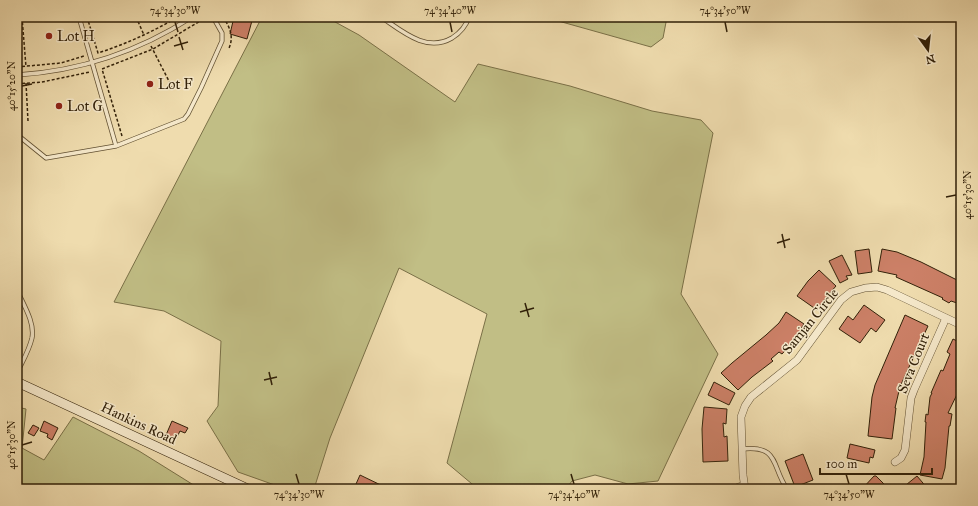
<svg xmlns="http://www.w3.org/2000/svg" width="978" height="506" font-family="'IM FELL Great Primer',serif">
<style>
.green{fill:#c1be85;stroke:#7a7047}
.building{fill:#cc8067;stroke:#322109}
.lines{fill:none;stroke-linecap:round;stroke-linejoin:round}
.service-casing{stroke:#615032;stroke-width:5}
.minor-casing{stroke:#615032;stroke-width:8}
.secondary-casing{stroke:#322109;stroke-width:10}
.path{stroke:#322109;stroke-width:1.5;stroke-dasharray:3 2;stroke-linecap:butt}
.service{stroke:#f5e8ca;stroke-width:3.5}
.minor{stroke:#f5e8ca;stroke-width:7}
.secondary{stroke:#f5e8ca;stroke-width:9}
.ticks{fill:none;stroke:#322109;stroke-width:1.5}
.poi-dot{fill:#8f2418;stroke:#f5e8ca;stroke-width:1.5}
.labels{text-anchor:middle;stroke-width:3;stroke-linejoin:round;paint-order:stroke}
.poi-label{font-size:14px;fill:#322109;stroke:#f5e8ca;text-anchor:start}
.street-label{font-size:14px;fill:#322109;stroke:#f5e8ca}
.neatline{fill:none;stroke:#322109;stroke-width:1.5}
.ticks-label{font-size:10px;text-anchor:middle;fill:#322109}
</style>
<rect width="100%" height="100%" fill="#efdcae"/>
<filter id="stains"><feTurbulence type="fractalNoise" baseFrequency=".005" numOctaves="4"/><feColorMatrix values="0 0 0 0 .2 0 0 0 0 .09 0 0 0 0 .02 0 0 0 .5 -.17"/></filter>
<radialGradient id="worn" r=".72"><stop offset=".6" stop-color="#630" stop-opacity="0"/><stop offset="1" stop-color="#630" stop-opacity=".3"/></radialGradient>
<path class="green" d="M262 17H326L359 35 455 102 478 64 570 86 652 111 701 120 713 133 681 294 718 354 658 481 628 484 595 475 572 481 566 489H478L447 463 487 314 399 268 330 438 314 489H286L238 472 207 421 218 406 221 341 164 311 114 302Z
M544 17H667L663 38 651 47Z
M17 407 26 409 22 448 44 460 73 417 139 451 200 489H17Z"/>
<path class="building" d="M234 17H253L247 39 230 34Z
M869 249 872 272 858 274 855 251Z
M882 249 897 252 921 262 961 282V294L957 303 951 301 949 303 942 299 943 298 896 277 897 275 878 271Z
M842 255 852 275 846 276 848 279 840 283 829 261Z
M819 270 836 286 829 294 817 310 797 296 808 281Z
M864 305 885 320 876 332 871 328 860 343 839 329 848 316 853 320Z
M786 312 804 324 800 330 802 332 782 354 779 352 771 359 773 361 752 377 738 390 721 373 732 363 766 335 779 323Z
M905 315 928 326 898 391H899L895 408H896L892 439 868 436 872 397 875 385Z
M953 339 961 343V386L948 413 952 414 950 426H949L945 468 942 479 920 475 924 457 926 422H925L926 414 928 415 930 397 932 393H931L941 370 943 371 950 354 947 352Z
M714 382 735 393 729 405 708 395Z
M704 407 727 409 726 424 723 423 724 437 727 436 728 461 703 462 702 429Z
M44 421 58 428 52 440 47 437 48 434 40 431Z
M172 421 188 428 185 433 180 431 176 439 166 435Z
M33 425 39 428 34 436 28 433Z
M850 444 875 450 873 458 870 457 869 463 847 458Z
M803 454 813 480 795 487 785 461Z
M360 475 389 489H366L356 484Z
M874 476H876L889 489H862Z
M917 476 928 489H901Z"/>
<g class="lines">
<defs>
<path id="service" d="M79 17 116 146
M381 17C402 31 426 53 452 38 460 33 466 26 469 17
M17 75C81 71 138 52 192 17
M17 130 20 137 46 158 116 146 184 119 188 114 201 88 222 41V33L213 17
M17 290C23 304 35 322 32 338 29 351 22 362 17 373
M742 449C780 445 771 466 787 489"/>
<path id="minor" d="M895 462 901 458 905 450 911 398 914 390 946 318
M734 489 744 485
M745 489 743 475 741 417 745 406 751 397 797 360 841 300 851 292 865 288 877 287 887 290 961 325"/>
<path id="secondary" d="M17 382 248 489"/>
</defs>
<use href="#service" class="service-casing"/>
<use href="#minor" class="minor-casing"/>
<use href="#secondary" class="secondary-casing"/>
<path class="path" d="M22 17 26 67
M87 17 98 53C126 44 152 32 178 17
M136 17 144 35
M223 17C230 27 234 37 229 48
M151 46 173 89
M17 67 61 63 84 56
M26 83 28 121
M17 84 42 82 90 72
M122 136 102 69 153 49 207 17"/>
<use href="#service" class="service"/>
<use href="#minor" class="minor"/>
<use href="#secondary" class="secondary"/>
</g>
<path class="ticks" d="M175 22 178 32M450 22 452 32M725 22 727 32M179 37 183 50M174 46 188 42M22 86 32 84M946 197 956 195M782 234 785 248M777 243 790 239M525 303 529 317M520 312 534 308M269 372 272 385M264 380 277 377M22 445 32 442M296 474 299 484M571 474 574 484M846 474 849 484"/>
<g class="poi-dot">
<circle cx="49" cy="36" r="4"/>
<circle cx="150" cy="84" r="4"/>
<circle cx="59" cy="106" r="4"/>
</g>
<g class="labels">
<g class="poi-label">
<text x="57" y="41">Lot H</text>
<text x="158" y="89">Lot F</text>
<text x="67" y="111">Lot G</text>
</g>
<g class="street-label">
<text transform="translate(810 321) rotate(-51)" y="5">Samjan Circle</text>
<text transform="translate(913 363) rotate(-68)" y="5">Seva Court</text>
<text transform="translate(139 423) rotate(25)" y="5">Hankins Road</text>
</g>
</g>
<rect width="978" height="506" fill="none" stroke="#efdcae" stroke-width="44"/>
<g transform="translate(928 50) rotate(165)" stroke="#f5e8ca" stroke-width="3" paint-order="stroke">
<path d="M0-3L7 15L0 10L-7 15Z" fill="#322109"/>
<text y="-6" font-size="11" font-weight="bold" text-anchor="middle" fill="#322109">N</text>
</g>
<path d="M820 468v6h112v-6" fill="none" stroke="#322109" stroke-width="2"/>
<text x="826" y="468" font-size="12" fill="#322109" stroke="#f5e8ca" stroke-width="3" paint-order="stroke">100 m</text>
<rect x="22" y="22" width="934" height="462" class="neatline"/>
<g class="ticks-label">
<text x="175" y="14">74°34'30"W</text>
<text x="450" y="14">74°34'40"W</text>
<text x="725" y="14">74°34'50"W</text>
<text transform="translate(11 86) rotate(-90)" y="4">40°15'20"N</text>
<text transform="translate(967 195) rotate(-90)" y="4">40°15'30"N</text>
<text transform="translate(11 445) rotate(-90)" y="4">40°15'30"N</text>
<text x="299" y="498">74°34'30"W</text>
<text x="574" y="498">74°34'40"W</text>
<text x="849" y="498">74°34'50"W</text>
</g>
<rect width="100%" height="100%" filter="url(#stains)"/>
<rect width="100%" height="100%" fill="url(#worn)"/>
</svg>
